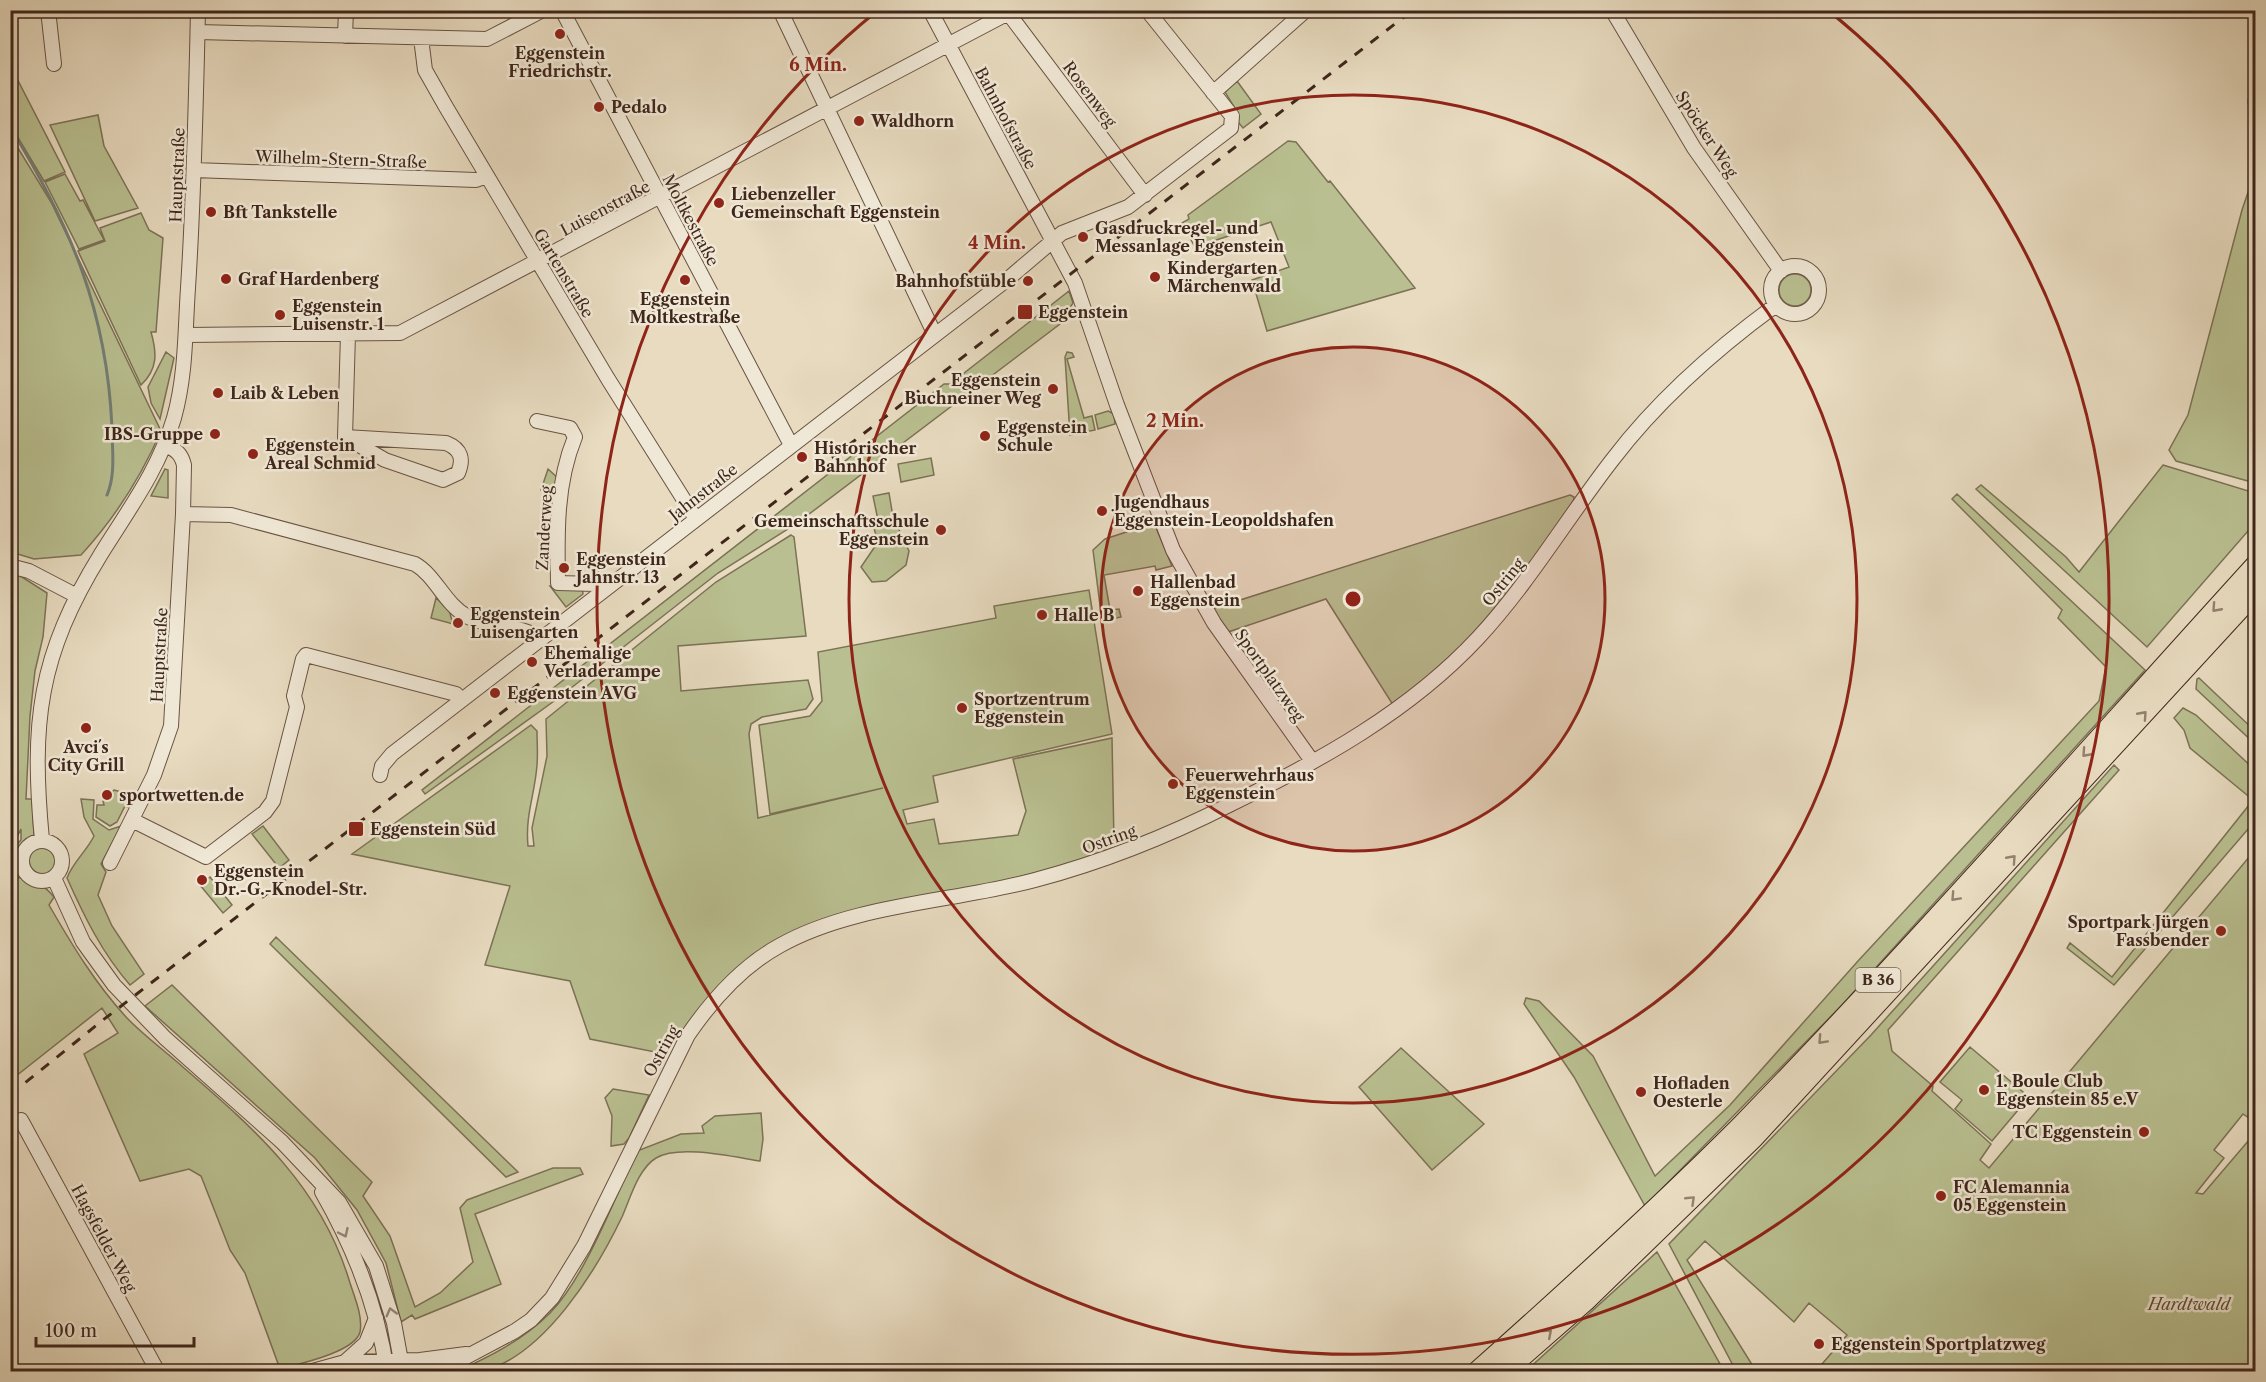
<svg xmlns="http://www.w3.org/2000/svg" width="2266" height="1382" font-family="'Libre Caslon Text',serif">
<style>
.green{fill:#b9bf90;stroke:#7c7256;stroke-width:1.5}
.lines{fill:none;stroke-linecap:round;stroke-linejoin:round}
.stream{stroke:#747f76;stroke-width:3}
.minor-casing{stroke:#695344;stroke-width:16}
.highway-casing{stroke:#3f261b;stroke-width:22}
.minor{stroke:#f0e8d6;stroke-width:14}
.highway{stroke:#e8dbc0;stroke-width:20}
.rail{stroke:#3f261b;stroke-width:3;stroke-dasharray:10 10;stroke-linecap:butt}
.oneway{stroke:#94806e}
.oneway2{stroke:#988778}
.ring{fill:none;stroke:#8f2418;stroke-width:3}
.poi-dot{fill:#8f2418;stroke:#f0e8d6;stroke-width:2}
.labels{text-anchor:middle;stroke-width:5;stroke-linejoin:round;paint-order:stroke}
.shield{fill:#f0e8d6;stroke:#746053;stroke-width:1.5}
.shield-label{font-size:15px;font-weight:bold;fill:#3f261b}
.poi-label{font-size:16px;font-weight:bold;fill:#3f261b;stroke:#f0e8d6;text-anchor:start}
.street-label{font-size:16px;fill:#3f261b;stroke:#f0e8d6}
.park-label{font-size:16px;font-style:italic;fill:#5e4c38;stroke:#f0e8d6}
.centre{fill:#8f2418;stroke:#f0e8d6;stroke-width:3}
.ring-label{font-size:18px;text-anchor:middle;font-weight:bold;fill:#8f2418;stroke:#f0e8d6;stroke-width:5;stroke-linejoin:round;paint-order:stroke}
</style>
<rect width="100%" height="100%" fill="#e8dbc0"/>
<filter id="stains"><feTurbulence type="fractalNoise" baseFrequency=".00333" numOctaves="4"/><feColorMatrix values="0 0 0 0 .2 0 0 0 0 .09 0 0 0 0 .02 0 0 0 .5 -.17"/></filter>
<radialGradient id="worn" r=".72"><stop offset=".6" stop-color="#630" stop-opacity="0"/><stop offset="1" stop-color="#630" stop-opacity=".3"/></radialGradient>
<path class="green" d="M10 65 65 172 44 181 11 126Z
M2255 73V134L2252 131 2248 101Z
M1237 81 1261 114 1243 128 1238 122 1236 110 1225 92Z
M98 115 104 146 138 208 95 221 50 125Z
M10 135 51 202 161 431C141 477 115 518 81 555L34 559 11 552Z
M1288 141 1296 142 1328 182 1330 181 1415 288 1267 331 1252 280 1289 267 1271 222 1195 247 1182 223 1189 219 1188 215Z
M2255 172V483L2176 461 2169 450 2188 415 2242 210Z
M65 174 80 201 83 200 104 240 79 249 45 182Z
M141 213 149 230 163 238 156 332H151C157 353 158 369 141 385L78 251 105 241 100 228Z
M1779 290a16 16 0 1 1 32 0a16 16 0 1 1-32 0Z
M1069 291 1073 303 1060 324 796 524 718 573 557 699 425 794 422 790 944 384H950Z
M166 352 174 358 160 419 151 403 148 387Z
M1067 352 1072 353 1074 357 1067 359 1084 418 1092 416 1095 430 1070 435 1065 357Z
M1108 411 1114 414 1115 424 1098 429 1095 415Z
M931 458 934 475 901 482 898 464Z
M2163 465 2255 493V523L2147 647 1976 489 1981 485 2066 557 2079 572Z
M165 469 168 470V498L151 496Z
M548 469 559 479 556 496 541 490Z
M889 493 893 517 909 551 906 565 886 581 872 582 861 567 878 542 873 525 878 520 873 496Z
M1957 494 2145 670 1842 1005 1645 1206 1574 1077 1524 1004 1526 998 1539 1001 1593 1056 1655 1176 1730 1105 1858 961 2099 701 2106 667 2058 618 2062 610 1952 499Z
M1570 495 1574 497 1573 505 1511 591 1455 654 1393 705 1326 599 1228 632 1212 609Z
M1154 523 1172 566 1156 570 1155 566 1104 575 1110 610 1119 609 1121 617 1102 621 1093 550 1105 539Z
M791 535 794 537 806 636 678 646 681 691 808 680 813 699 806 709 762 717 751 724 749 734 758 818 883 788 770 814 759 725 810 716 822 701 818 652 996 618 994 606 1089 590 1112 734 933 776 938 802 903 810 907 824 934 819 939 844 1018 835 1026 811 1013 759 1112 738 1114 843 1107 852 1074 863 782 938 753 954 726 978 665 1054 590 1039 570 981 485 965 510 886 352 854 531 725 537 731C537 742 538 754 537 765 535 794 525 815 528 846H534L532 828 547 756 546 719 716 582Z
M10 573 22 577 47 593 43 637 35 671 30 716 26 799H32L34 835 11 867V850L21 840V829L11 849Z
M550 586 582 587 583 594 566 607Z
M436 598 449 610 453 624 431 618Z
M2199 678 2255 731V744L2196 689 2197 679Z
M2183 708 2196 715 2255 770V821L2114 985 2067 948 2070 943 2112 977 2253 800 2190 748 2184 730 2174 718Z
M2114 765 2119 770 1888 1030 1892 1051 1933 1086 1932 1091 1991 1144 1980 1160 1989 1168 2255 850V1122L2243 1114 2214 1150 2224 1158 2196 1193 2203 1194 2255 1133V1371H1816L1847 1335 1809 1303 1794 1322 1705 1241 1687 1260 1756 1371H1736L1669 1244 1871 1035Z
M114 790 136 796 130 808 125 806 117 822 110 826 96 817 97 805H104L103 801Z
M81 799 94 800 93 819 109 830 121 826 101 864 106 872 98 895 112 926 144 974 130 985C102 953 84 916 67 878 73 862 86 852 94 836L84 817Z
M263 826 289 860 279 868 252 834Z
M29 860a14 14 0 1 1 28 0a14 14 0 1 1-28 0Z
M11 875 13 879C28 873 44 885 54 897L49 905C72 945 95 983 126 1017 143 1035 165 1051 184 1068 256 1130 322 1188 350 1283 355 1298 363 1317 360 1332 355 1352 299 1364 280 1369L245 1273 230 1250 201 1176 189 1169 140 1181 84 1054 118 1033 102 1008 11 1080Z
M210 877 232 905 223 913 200 885Z
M276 937 518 1172 506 1177 270 944Z
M172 985 372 1182 363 1196 390 1236 415 1307 440 1293 473 1262 460 1208 467 1200 553 1168H580L583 1174 475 1214 501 1284 415 1319 412 1315 401 1322 386 1263 357 1210 315 1158 145 1006Z
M1970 1047 2029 1097 1992 1141 1955 1109 1962 1100 1940 1082Z
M1401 1048 1484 1124 1432 1170 1359 1087Z
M613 1089 649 1095 629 1138 624 1144 611 1146 612 1116 605 1098Z
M761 1113 763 1139 760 1161C734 1157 679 1144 656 1158 638 1169 630 1199 622 1217 596 1271 545 1354 484 1371 476 1373 465 1371 456 1372 491 1356 523 1340 550 1313 586 1276 614 1199 637 1151L681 1134 704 1133 702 1126 715 1116Z
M1657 1252 1724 1371H1526Z"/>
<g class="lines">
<path class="stream" d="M10 127C71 226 107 311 112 428 112 451 116 473 107 495"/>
<defs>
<path id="minor" d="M48 10 54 64
M562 10 791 445
M780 10 935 335
M930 10 1075 283 1117 405 1173 550 1214 623 1312 761
M1612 10 1694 148 1781 271
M1009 14 1145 195
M198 32 487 39 543 10
M345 36 346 10
M421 38 425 70 446 107 608 379 696 519
M1213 93 1306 10
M194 170 476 180 487 176
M1771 290a24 24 0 1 1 48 0a24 24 0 1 1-48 0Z
M186 335 400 333 1014 10
M537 421 570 428 575 437C556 483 557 533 558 583L596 584 602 592
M345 437 446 443C461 449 464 459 458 473L443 480 385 460 345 437 348 334
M183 514 231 515 415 564C436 576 445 605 468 617 489 628 522 624 540 639
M10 566 29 571 77 596
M380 775 382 766 392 754 1009 278 1062 233 1128 207 1231 128 1232 116 1147 10
M132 820 206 857 265 812 273 801 297 707 294 696 303 659 306 655 456 694 461 700
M42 840C31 723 38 656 101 554 129 509 159 469 174 418 186 375 185 332 188 288 194 195 196 103 198 10
M22 861a20 20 0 1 1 40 0a20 20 0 1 1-40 0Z
M110 863 154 775 171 726 183 514 184 465C181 453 176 450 165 445
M54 878 83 942 114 985 165 1038 282 1142 339 1202 376 1266 394 1323 403 1372
M21 1120 158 1372
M322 1192C354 1248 378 1308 387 1372
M346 1361 366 1343 376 1318
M309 1372 345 1362 420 1360 466 1354
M431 1372 449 1366 515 1331 531 1320 552 1298 584 1246 688 1035C712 1000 741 967 779 946 853 904 953 902 1035 880 1103 862 1168 836 1231 804 1320 761 1410 711 1478 638 1529 583 1567 518 1613 459 1658 400 1716 349 1776 305"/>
<path id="highway" d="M1477 1372C1567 1292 1656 1211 1741 1126 1918 944 2085 753 2256 565
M1504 1372 1585 1301 1754 1137 2256 591"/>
</defs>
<use href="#minor" class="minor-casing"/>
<use href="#highway" class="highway-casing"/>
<use href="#minor" class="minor"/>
<use href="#highway" class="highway"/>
<path class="rail" d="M10 1095 103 1020 1413 10"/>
</g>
<defs><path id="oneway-chevron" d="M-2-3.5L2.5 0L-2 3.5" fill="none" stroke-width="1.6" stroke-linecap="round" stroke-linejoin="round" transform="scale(1.5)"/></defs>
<g class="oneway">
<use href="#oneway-chevron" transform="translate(2216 608) rotate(132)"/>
<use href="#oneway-chevron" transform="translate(2143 715) rotate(-48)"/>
<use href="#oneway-chevron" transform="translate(2086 753) rotate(132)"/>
<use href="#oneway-chevron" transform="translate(2012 859) rotate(-48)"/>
<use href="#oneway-chevron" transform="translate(1955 897) rotate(133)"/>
<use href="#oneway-chevron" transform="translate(1822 1040) rotate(133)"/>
<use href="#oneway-chevron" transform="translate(1691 1200) rotate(-44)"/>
<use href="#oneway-chevron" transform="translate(1548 1333) rotate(-41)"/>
</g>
<g class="oneway2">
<use href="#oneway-chevron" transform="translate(344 1233) rotate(65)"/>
<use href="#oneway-chevron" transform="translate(391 1312) rotate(-105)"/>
</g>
<circle cx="1353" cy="599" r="252" fill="#8f2418" fill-opacity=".12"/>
<g class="ring">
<circle cx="1353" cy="599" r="252"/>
<circle cx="1353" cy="599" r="504"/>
<path d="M1829 11A756 756 0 1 1 877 11"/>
</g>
<g class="poi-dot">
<circle cx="560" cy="34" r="6"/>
<circle cx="599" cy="107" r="6"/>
<circle cx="859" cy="121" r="6"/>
<circle cx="719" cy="203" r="6"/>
<circle cx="211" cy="212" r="6"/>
<circle cx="1083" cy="237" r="6"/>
<circle cx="1155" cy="277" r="6"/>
<circle cx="226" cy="279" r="6"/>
<circle cx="685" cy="280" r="6"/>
<circle cx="1028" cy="281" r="6"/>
<rect x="1017" y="304" width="16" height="16" rx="3"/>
<circle cx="280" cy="315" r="6"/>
<circle cx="1053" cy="389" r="6"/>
<circle cx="218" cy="393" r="6"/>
<circle cx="215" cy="434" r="6"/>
<circle cx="985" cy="436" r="6"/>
<circle cx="253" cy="454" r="6"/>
<circle cx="802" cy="457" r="6"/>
<circle cx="1102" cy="511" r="6"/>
<circle cx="941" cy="530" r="6"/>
<circle cx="564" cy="568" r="6"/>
<circle cx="1138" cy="591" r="6"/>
<circle cx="1042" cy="615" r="6"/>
<circle cx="458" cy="623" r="6"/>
<circle cx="532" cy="662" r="6"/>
<circle cx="495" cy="693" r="6"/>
<circle cx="962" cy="708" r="6"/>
<circle cx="86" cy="728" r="6"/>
<circle cx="1173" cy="784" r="6"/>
<circle cx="107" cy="795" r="6"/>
<rect x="348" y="821" width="16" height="16" rx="3"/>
<circle cx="202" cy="880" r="6"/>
<circle cx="2221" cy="931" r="6"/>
<circle cx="1984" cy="1090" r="6"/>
<circle cx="1641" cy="1092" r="6"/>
<circle cx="2144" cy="1132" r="6"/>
<circle cx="1941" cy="1196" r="6"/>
<circle cx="1819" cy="1344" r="6"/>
</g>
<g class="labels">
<rect class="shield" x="1855.5" y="968" width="45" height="24" rx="4.5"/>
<g class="shield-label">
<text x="1878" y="985">B 36</text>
</g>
<g class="poi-label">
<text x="560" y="59" text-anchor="middle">Eggenstein<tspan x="560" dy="18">Friedrichstr.</tspan></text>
<text x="611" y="113">Pedalo</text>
<text x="871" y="127">Waldhorn</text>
<text x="731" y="200">Liebenzeller<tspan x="731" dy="18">Gemeinschaft Eggenstein</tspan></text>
<text x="223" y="218">Bft Tankstelle</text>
<text x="1095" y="234">Gasdruckregel- und<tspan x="1095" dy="18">Messanlage Eggenstein</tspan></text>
<text x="1167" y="274">Kindergarten<tspan x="1167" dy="18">Märchenwald</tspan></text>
<text x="238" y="285">Graf Hardenberg</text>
<text x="1016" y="287" text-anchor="end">Bahnhofstüble</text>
<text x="685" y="305" text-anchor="middle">Eggenstein<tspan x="685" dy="18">Moltkestraße</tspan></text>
<text x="292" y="312">Eggenstein<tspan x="292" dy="18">Luisenstr. 1</tspan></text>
<text x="1038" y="318">Eggenstein</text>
<text x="1041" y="386" text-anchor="end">Eggenstein<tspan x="1041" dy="18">Buchneiner Weg</tspan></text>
<text x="230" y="399">Laib &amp; Leben</text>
<text x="997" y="433">Eggenstein<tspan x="997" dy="18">Schule</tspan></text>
<text x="203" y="440" text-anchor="end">IBS-Gruppe</text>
<text x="265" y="451">Eggenstein<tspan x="265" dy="18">Areal Schmid</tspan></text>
<text x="814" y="454">Historischer<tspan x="814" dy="18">Bahnhof</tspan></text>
<text x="1114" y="508">Jugendhaus<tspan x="1114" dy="18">Eggenstein-Leopoldshafen</tspan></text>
<text x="929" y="527" text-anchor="end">Gemeinschaftsschule<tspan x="929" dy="18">Eggenstein</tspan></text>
<text x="576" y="565">Eggenstein<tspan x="576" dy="18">Jahnstr. 13</tspan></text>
<text x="1150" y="588">Hallenbad<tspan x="1150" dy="18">Eggenstein</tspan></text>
<text x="470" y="620">Eggenstein<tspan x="470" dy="18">Luisengarten</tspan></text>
<text x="1054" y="621">Halle B</text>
<text x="544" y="659">Ehemalige<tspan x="544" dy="18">Verladerampe</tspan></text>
<text x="507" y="699">Eggenstein AVG</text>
<text x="974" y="705">Sportzentrum<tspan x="974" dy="18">Eggenstein</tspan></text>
<text x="86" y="753" text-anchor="middle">Avci´s<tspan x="86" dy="18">City Grill</tspan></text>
<text x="1185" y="781">Feuerwehrhaus<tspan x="1185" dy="18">Eggenstein</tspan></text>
<text x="119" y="801">sportwetten.de</text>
<text x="370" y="835">Eggenstein Süd</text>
<text x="214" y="877">Eggenstein<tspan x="214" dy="18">Dr.-G.-Knodel-Str.</tspan></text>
<text x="2209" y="928" text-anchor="end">Sportpark Jürgen<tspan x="2209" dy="18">Fassbender</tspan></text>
<text x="1996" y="1087">1. Boule Club<tspan x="1996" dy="18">Eggenstein 85 e.V</tspan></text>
<text x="1653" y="1089">Hofladen<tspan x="1653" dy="18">Oesterle</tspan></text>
<text x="2132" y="1138" text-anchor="end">TC Eggenstein</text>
<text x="1953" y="1193">FC Alemannia<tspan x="1953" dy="18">05 Eggenstein</tspan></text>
<text x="1831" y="1350">Eggenstein Sportplatzweg</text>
</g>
<g class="street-label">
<text transform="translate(1090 94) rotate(53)" y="6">Rosenweg</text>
<text transform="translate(1006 118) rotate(62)" y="6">Bahnhofstraße</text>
<text transform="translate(1707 134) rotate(57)" y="6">Spöcker Weg</text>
<text transform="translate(341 159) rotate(2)" y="6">Wilhelm-Stern-Straße</text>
<text transform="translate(177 175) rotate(-88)" y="6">Hauptstraße</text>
<text transform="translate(605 208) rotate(-28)" y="6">Luisenstraße</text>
<text transform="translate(691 220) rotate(62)" y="6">Moltkestraße</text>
<text transform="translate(564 273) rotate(59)" y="6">Gartenstraße</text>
<text transform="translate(703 492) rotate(-38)" y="6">Jahnstraße</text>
<text transform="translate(544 528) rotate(-87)" y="6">Zanderweg</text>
<text transform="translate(1503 582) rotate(-51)" y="6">Ostring</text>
<text transform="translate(159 655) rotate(-87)" y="6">Hauptstraße</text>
<text transform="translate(1270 675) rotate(55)" y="6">Sportplatzweg</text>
<text transform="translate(1109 839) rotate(-20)" y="6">Ostring</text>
<text transform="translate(661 1051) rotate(-61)" y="6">Ostring</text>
<text transform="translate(104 1238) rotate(62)" y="6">Hagsfelder Weg</text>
</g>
<g class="park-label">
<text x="2189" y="1310">Hardtwald</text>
</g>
</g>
<circle cx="1353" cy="599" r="9" class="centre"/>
<g class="ring-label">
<text x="818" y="71">6 Min.</text>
<text x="997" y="249">4 Min.</text>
<text x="1175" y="427">2 Min.</text>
</g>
<rect width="2266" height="1382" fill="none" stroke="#e8dbc0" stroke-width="36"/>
<rect x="12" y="12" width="2242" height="1358" fill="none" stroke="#3f261b" stroke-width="3"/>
<rect x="18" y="18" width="2230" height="1346" fill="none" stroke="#3f261b" stroke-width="1.5"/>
<path d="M36 1337v9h158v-9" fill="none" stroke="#3f261b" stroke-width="3"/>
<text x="45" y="1337" font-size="18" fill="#3f261b" stroke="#f0e8d6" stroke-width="4.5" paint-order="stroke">100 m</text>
<rect width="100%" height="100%" filter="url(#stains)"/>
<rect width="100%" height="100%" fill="url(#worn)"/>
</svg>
